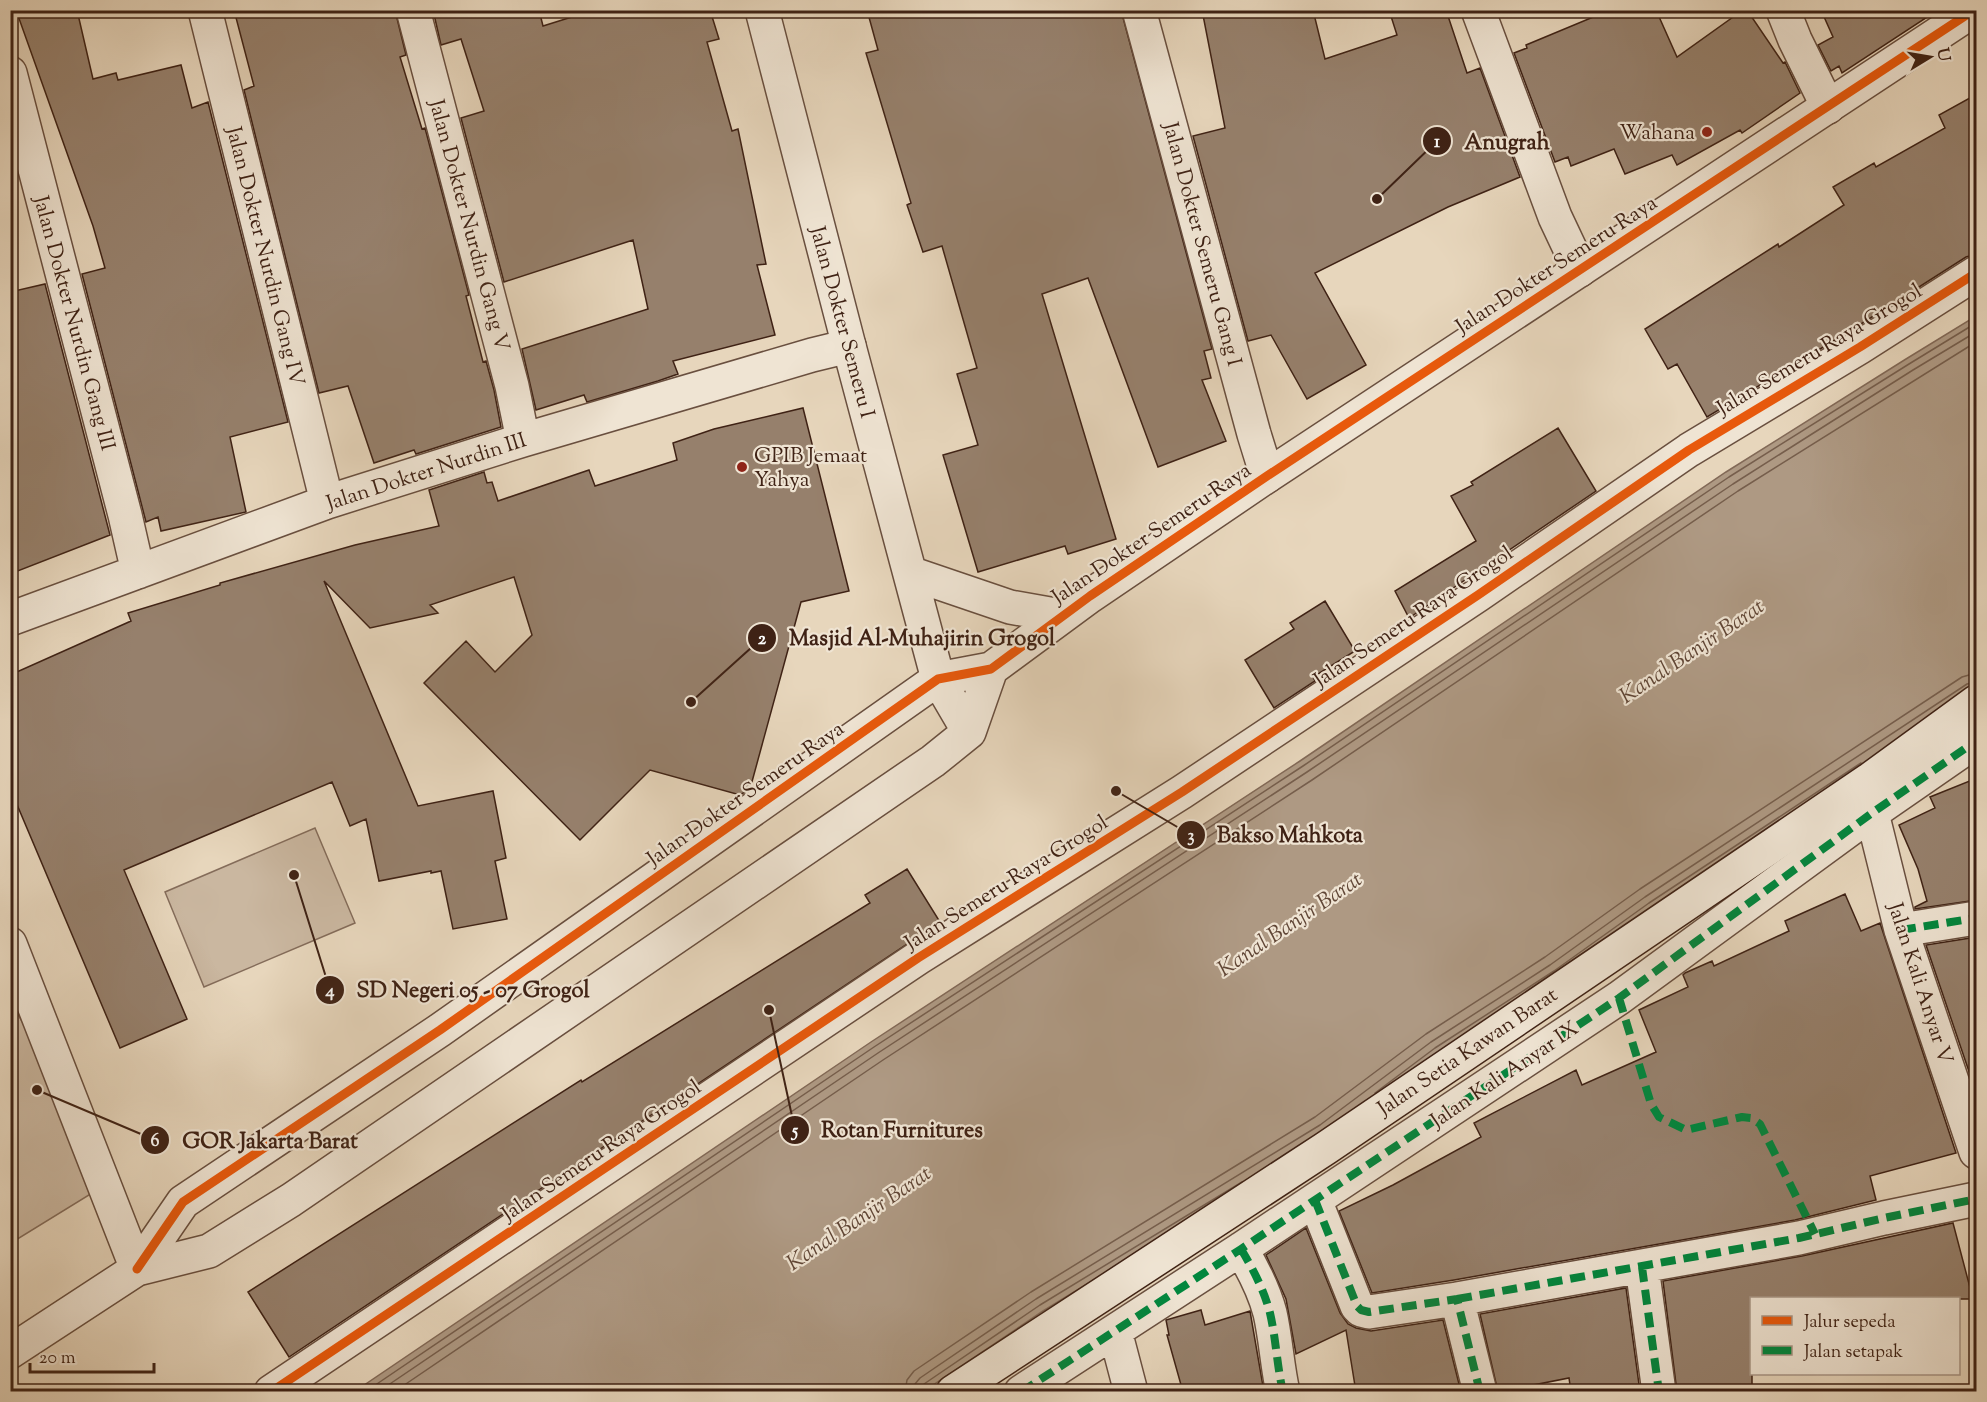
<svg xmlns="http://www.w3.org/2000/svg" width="1987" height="1402" font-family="'Sorts Mill Goudy',serif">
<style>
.green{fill:#cab7a0;stroke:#846c5a;stroke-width:1.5}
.water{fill:#ae9983;stroke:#826957;stroke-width:1.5}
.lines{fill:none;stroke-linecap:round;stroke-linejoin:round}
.shore{stroke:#765e4c;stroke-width:1.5}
.building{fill:#96806c;stroke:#3f2215;stroke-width:1.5}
.minor-casing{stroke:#694f3f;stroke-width:36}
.tertiary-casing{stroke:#694f3f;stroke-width:36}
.secondary-casing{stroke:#3f2215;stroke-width:36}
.minor{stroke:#efe4d3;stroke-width:33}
.tertiary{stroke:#efe4d3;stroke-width:33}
.secondary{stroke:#efe4d3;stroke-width:33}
.quiet{stroke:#00873e;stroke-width:8;stroke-dasharray:15 8;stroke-linecap:butt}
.cycleway-casing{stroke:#efe4d3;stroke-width:13}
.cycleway{stroke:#e8590c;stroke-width:9}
.poi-dot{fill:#8f2418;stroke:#efe4d3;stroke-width:2}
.labels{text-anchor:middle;stroke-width:4.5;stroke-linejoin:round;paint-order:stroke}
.poi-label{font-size:21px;fill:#3f2215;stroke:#efe4d3;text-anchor:end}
.street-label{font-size:21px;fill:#3f2215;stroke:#efe4d3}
.water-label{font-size:22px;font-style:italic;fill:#604636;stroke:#efe4d3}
.leader{fill:none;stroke:#3f2215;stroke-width:2}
.callout-dot{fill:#3f2215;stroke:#efe4d3;stroke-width:2}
.mark-label{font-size:18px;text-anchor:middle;font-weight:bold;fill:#fff}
.callout-label{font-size:22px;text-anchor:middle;font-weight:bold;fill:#3f2215;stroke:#efe4d3;stroke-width:4.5;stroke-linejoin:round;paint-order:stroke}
</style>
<rect width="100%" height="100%" fill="#e7d6bc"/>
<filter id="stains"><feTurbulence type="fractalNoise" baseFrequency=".00333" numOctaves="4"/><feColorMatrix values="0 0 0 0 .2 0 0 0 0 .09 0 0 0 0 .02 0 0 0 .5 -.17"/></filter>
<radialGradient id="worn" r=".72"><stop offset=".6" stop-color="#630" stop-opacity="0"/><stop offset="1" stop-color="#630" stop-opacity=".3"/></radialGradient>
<path class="green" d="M315 828 355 923 204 987 165 892Z
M10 1001 115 1179 11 1243H10Z"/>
<path class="water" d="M1976 316V694L1328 1136 1043 1311 924 1391 354 1392 871 1042 1300 761 1726 472 1906 359Z"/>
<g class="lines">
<path class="shore" d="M1375 1093 1435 1048 1554 971 1649 903 1861 763
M365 1392 874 1047 1303 766 1729 477 1909 364 1976 323
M378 1392 878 1053 1307 772 1733 484 1913 370 1976 332
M394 1392 883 1060 1312 780 1738 491 1976 342
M905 1392 907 1380 914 1371 1031 1292 1315 1117 1426 1034 1545 957 1640 889 1962 677 1976 673
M914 1392 915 1384 920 1378 1036 1299 1320 1125 1431 1042 1550 965 1645 897 1967 684 1976 682
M921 1392 924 1384 1040 1305 1242 1182"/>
</g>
<path class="building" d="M16 10H77L93 79 116 73 118 80 181 65 192 108 208 102 288 422 230 437 246 512 161 531 158 517 146 522 82 274 105 268 93 226Z
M234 10H395L406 55 400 57 422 129 425 128 469 295 466 296 483 362 486 361 494 390 501 427 416 454 414 450 374 463 348 386 319 393 244 90 254 86Z
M433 10H539L543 26 594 10H710L719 39 707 42 732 131 738 129 766 264 757 265 775 335 673 361 678 374 658 381 587 402 584 395 536 410 522 349 648 309 633 240 504 282 461 118 484 111 461 39 441 45Z
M867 10H1121L1212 349 1204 351 1211 378 1202 380 1226 441 1158 467 1088 278 1042 294 1116 539 1068 554 1065 546 978 572 943 455 978 445 957 374 977 368 942 246 923 252 907 205 911 203 866 53 878 50Z
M1202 10H1313L1325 59 1397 35 1389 10H1446L1467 73 1480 68 1520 177 1448 207 1315 273 1366 365 1307 399 1271 335 1248 341 1193 136 1225 128Z
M1610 10H1656L1677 57 1743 10H1747L1783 63 1785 62 1800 93 1742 133 1740 130 1677 165 1672 155 1625 174 1614 149 1571 166 1568 157 1555 162 1514 53 1527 48 1526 45Z
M1821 10H1938L1842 73 1839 66 1831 71 1818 45 1833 37Z
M1977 94V254L1966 257 1850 331 1707 417 1677 364 1668 369 1645 329 1778 244 1779 247 1844 205 1833 187 1874 163 1876 167 1945 128 1939 115Z
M45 284 110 535 10 574V292Z
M803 408 849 591 801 602 750 789 740 795 650 770 580 840 424 683 466 641 495 672 532 635 514 577 430 605 438 613 370 628 324 581 418 806 493 791 506 858 495 861 507 919 453 929 441 871 431 873V871L379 881 366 819 350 826 332 782 124 870 187 1019 120 1048 10 788V675L131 621 128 613 220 585V583L355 545 439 526 429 490 484 472 487 483 492 482 498 501 589 470 595 486 677 460 673 443 714 429Z
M1558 428 1596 491 1409 618 1395 591 1476 541 1451 496 1473 485 1471 482Z
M1325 601 1355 651 1313 677 1315 681 1274 708 1245 660 1294 629 1290 623Z
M1977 778V900L1915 909V907L1927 901 1918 869 1899 825 1935 808 1930 797Z
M907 869 940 922 289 1357 248 1292 581 1080 582 1082 870 903 865 895Z
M1845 894 1861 931 1880 923 1956 1153 1870 1176 1876 1200 1795 1220 1454 1280 1372 1293 1339 1211 1393 1185 1481 1137 1474 1123 1576 1070 1582 1085 1656 1052 1639 1010 1688 987 1683 975 1685 973 1712 961 1714 966 1789 931 1785 921Z
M1977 937V1095L1926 945Z
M1953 1223 1973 1299H1752V1392H1677L1663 1281 1802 1256Z
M1306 1228 1340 1313 1348 1324 1356 1328 1371 1331 1443 1320 1461 1392H1356L1346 1330 1296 1354 1286 1299 1266 1255Z
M1626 1288 1640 1392H1571L1569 1378 1498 1392 1480 1314Z
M1201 1310 1205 1325 1250 1311 1264 1392H1183L1167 1335H1169L1166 1320Z"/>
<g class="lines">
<defs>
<path id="minor" d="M205 10 327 502
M413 10 512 386 523 440
M1139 10 1254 434 1267 476
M1478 10 1555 217 1580 270
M1783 10 1795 40 1828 107
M10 73 125 515 138 572
M10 619 327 502 523 440 812 355 849 346
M1872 813 1901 930 1976 1152
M1901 930 1976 918
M10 944 137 1269
M1315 1200 1357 1306 1361 1310 1369 1312 1457 1299 1480 1392
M1241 1249C1253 1269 1264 1290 1270 1313 1276 1339 1277 1366 1283 1392
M1642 1267 1659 1392
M1457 1299 1799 1238 1884 1218 1976 1199
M1115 1331 1131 1392
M271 1392 918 958 1182 792 1478 595 1689 450 1860 347 1976 273
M1021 1392 1241 1249 1619 998 1872 813 1976 741"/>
<path id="tertiary" d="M762 10 849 346 938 679 969 732
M910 573 1010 607 1061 616
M137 1269 183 1202 440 1030 938 679 991 669 1090 596 1267 476 1974 10
M10 1352 137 1269 209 1251 291 1200 933 761 969 732 991 669"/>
<path id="secondary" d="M953 1392 1326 1148 1869 780 1976 702"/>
</defs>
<use href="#minor" class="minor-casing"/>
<use href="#tertiary" class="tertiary-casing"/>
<use href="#secondary" class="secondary-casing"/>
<use href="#minor" class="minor"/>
<use href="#tertiary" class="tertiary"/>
<use href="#secondary" class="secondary"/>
<path class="quiet" d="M1901 930 1976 918
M1619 998 1651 1104 1659 1117 1686 1130 1742 1117 1751 1118 1760 1124 1815 1234
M1315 1200 1357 1306 1361 1310 1369 1312 1457 1299 1480 1392
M1241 1249C1253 1269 1264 1290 1270 1313 1276 1339 1277 1366 1283 1392
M1642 1267 1659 1392
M1457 1299 1799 1238 1884 1218 1976 1199
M1021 1392 1241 1249 1619 998 1872 813 1976 741"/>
<defs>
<path id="cycleway" d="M137 1269 183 1202 440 1030 938 679 991 669 1090 596 1267 476 1974 10
M271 1392 918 958 1182 792 1478 595 1689 450 1860 347 1976 273"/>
</defs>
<use href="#cycleway" class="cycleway-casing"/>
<use href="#cycleway" class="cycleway"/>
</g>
<g class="poi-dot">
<circle cx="1707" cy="132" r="6"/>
<circle cx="742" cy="467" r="6"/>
</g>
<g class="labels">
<g class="poi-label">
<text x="1695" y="139">Wahana</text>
<text x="754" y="462" text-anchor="start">GPIB Jemaat<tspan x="754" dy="24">Yahya</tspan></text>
</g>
<g class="street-label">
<text transform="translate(470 225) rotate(75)" y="7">Jalan Dokter Nurdin Gang V</text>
<text transform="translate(1203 244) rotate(75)" y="7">Jalan Dokter Semeru Gang I</text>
<text transform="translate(266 256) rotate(76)" y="7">Jalan Dokter Nurdin Gang IV</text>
<text transform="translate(1556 264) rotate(-33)" y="7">Jalan Dokter Semeru Raya</text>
<text transform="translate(843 322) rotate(75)" y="7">Jalan Dokter Semeru I</text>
<text transform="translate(75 323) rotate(75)" y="7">Jalan Dokter Nurdin Gang III</text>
<text transform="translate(1819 349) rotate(-31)" y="7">Jalan Semeru Raya Grogol</text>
<text transform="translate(426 471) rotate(-18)" y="7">Jalan Dokter Nurdin III</text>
<text transform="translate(1151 533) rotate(-34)" y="7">Jalan Dokter Semeru Raya</text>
<text transform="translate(1413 616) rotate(-34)" y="7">Jalan Semeru Raya Grogol</text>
<text transform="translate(745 793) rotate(-35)" y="7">Jalan Dokter Semeru Raya</text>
<text transform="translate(1006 882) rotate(-32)" y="7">Jalan Semeru Raya Grogol</text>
<text transform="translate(1921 983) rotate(72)" y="7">Jalan Kali Anyar V</text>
<text transform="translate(1467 1051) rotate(-34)" y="7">Jalan Setia Kawan Barat</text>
<text transform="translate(1504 1074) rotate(-34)" y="7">Jalan Kali Anyar IX</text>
<text transform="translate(601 1150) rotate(-34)" y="7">Jalan Semeru Raya Grogol</text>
</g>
<g class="water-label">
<text transform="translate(1691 650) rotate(-34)" y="8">Kanal Banjir Barat</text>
<text transform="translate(1289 923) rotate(-34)" y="8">Kanal Banjir Barat</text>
<text transform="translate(858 1217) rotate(-34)" y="8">Kanal Banjir Barat</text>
</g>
</g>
<path class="leader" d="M1377 199L1437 141M691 702L762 638M1116 791L1191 835M294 875L330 990M769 1010L795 1130M37 1090L155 1140"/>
<g class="callout-dot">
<circle cx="1377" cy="199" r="6"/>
<circle cx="691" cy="702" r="6"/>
<circle cx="1116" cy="791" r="6"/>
<circle cx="294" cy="875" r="6"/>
<circle cx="769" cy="1010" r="6"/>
<circle cx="37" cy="1090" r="6"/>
<circle cx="1437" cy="141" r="15"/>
<circle cx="762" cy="638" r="15"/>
<circle cx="1191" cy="835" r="15"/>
<circle cx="330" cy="990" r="15"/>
<circle cx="795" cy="1130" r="15"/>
<circle cx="155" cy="1140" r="15"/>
</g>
<g class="mark-label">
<text x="1437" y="147">1</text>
<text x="762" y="644">2</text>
<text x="1191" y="841">3</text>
<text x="330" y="996">4</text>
<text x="795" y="1136">5</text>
<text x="155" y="1146">6</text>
</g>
<g class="callout-label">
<text x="1507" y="149">Anugrah</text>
<text x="922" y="645">Masjid Al-Muhajirin Grogol</text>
<text x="1290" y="842">Bakso Mahkota</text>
<text x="473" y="997">SD Negeri 05 - 07 Grogol</text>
<text x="902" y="1137">Rotan Furnitures</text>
<text x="270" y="1148">GOR Jakarta Barat</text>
</g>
<rect width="1987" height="1402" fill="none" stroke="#e7d6bc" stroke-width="36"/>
<rect x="12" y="12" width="1963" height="1378" fill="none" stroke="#3f2215" stroke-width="3"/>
<rect x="18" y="18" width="1951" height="1366" fill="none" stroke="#3f2215" stroke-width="1.5"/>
<rect x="1750" y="1297" width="210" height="78" fill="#efe4d3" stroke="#a99687" stroke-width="1.5"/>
<rect x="1762" y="1316" width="30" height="9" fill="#e8590c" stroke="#a99687" stroke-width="1.5"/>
<text x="1804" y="1327" font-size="18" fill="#3f2215">Jalur sepeda</text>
<rect x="1762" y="1346" width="30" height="9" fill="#00873e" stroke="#a99687" stroke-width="1.5"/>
<text x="1804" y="1357" font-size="18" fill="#3f2215">Jalan setapak</text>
<g transform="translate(1930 57) rotate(79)" stroke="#efe4d3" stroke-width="4.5" paint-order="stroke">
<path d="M0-4.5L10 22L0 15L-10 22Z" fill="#3f2215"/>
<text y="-9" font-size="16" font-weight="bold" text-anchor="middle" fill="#3f2215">U</text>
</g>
<path d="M30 1363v9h124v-9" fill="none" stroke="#3f2215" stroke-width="3"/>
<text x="39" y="1363" font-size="18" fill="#3f2215" stroke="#efe4d3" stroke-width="4.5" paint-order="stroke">20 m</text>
<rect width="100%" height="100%" filter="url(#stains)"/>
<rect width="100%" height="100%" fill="url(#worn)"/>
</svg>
